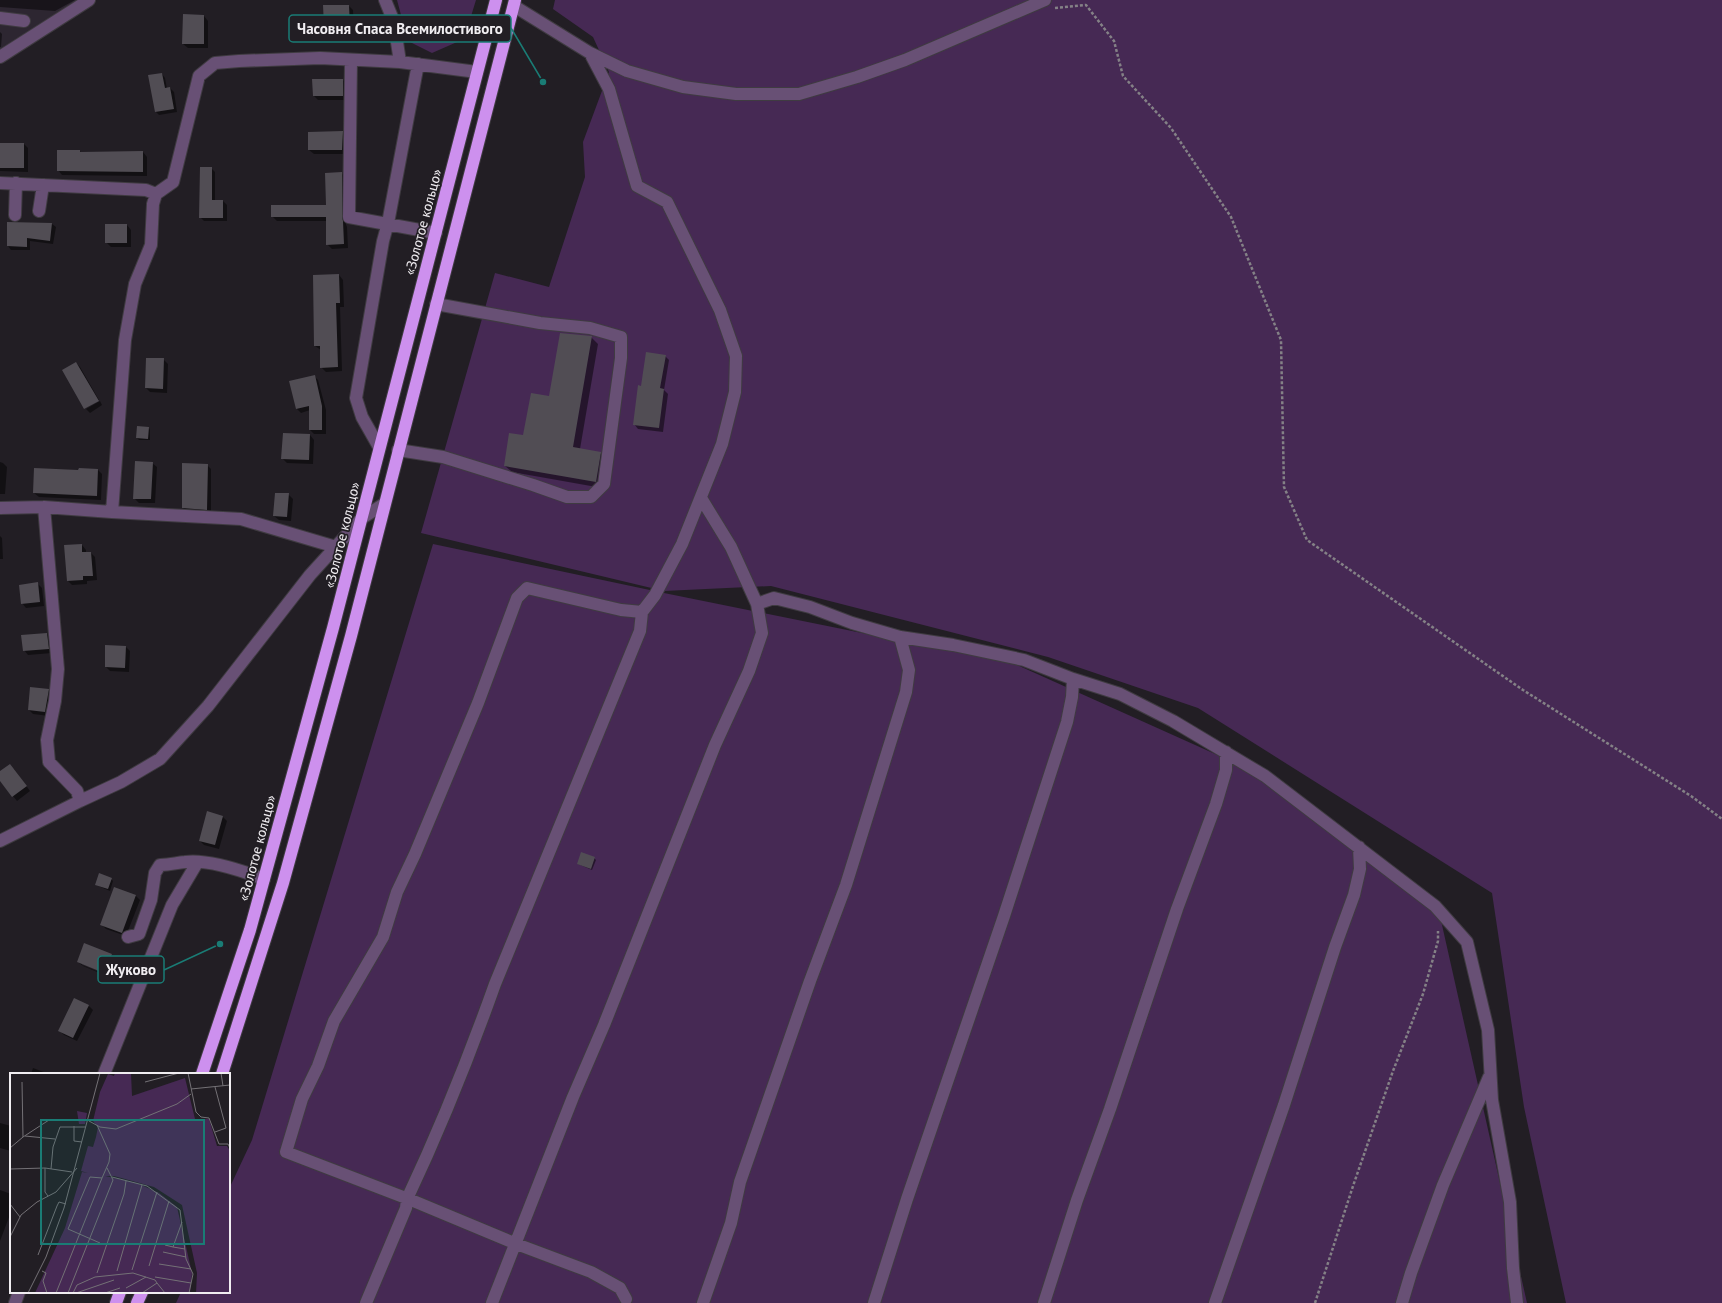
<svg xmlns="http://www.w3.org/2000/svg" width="1722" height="1303" font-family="'PT Sans',sans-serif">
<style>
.built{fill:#2d2631}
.green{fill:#462954}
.shadow{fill:#0007;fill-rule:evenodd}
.building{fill:#514d54}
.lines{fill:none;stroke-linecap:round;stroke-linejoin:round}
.minor-casing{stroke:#3f3b41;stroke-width:14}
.highway-casing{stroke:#3f3b41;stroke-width:14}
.path{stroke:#848186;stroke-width:2.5;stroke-dasharray:3 2;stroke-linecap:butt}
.minor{stroke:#685075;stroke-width:12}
.highway{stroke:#cd90ee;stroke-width:12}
.labels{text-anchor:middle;stroke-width:3.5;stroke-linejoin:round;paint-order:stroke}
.street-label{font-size:14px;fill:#f0edf1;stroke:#221e24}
.inset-road{fill:none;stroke:#747176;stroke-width:1}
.view{fill:#1a7c75;fill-opacity:0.15;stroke:#1a7c75;stroke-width:2}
.inset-edge{fill:none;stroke:#f0edf1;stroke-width:2}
.leader{fill:none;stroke:#1a7c75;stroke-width:1.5}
.callout-dot{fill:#1a7c75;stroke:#221e24;stroke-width:1.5}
.callout{fill:#221e24;stroke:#1a7c75;stroke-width:1.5}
.callout-label{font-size:15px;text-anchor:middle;font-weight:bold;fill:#f0edf1}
</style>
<rect width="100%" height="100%" fill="#221e24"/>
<path class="built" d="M0 0H77L2 49H0Z"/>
<path class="green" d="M397 0H476L464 39 432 53 408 41Z
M555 0H1722V1303H1566L1524 1107 1492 893 1198 708 1048 657 771 586 664 591 421 533 495 273 549 287 585 177 583 142 609 72 593 37 553 9Z
M433 544 664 593 1015 664 1253 771 1440 916 1527 1303H176L181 1292H229V1189L252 1140Z"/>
<path class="shadow" d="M0 0H75L55 11 0 7Z
M349 6 353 10 354 30H329L325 26Z
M204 16 208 21V48H188L183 44Z
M0 32 2 34 1 47H0Z
M162 74 165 78 167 89 170 88 174 92 177 112 159 115 155 111Z
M343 80 347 84V100H318L314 96Z
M342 132 347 137 346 154H314L309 150Z
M0 143 24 144 28 148V172L0 171Z
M80 151 81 153 143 152 147 157V176L62 175 58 170Z
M211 168 215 172V201H223L227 205V221H204L200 217Z
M341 173 346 177 345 222 347 227 348 248 332 249 327 244V221H277L272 216 327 206Z
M52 224 56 227 53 244 30 241V250H11L8 246Z
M127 225 131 230V247H111L106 242Z
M339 275 343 280 344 307H340L342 371 326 372 321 367V350L315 346Z
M591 337 598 344 580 449 600 453 607 460 602 488 512 472 505 466Z
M665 356 669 360 664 390 668 394 663 432 638 429 634 424 641 387Z
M163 359 168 364 167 393 150 392 146 388Z
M76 363 80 367 99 400 85 408Z
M314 376 318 380 326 410V434H314L310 430V410L301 413 297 409Z
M100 401 102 405 90 413 86 409Z
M149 428 150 430V440H139L137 438Z
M310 435 314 440 313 464 287 463 282 458Z
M0 462 3 463 7 467 5 494H0Z
M152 463 157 467 155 503H139L134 498Z
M207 465 211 469V514L187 512 183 508Z
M98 470 102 474 101 500 39 497 34 493 79 471Z
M288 494 293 499 291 521 279 520 274 516Z
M0 536 2 538 3 559H0Z
M82 545 86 550V553H91L95 557 97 580 87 581V584L72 585 68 581Z
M37 583 42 588 44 606 26 608 22 603Z
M47 634 51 639 52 653 28 655 24 650Z
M106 646 126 647 130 651 129 672 110 671 106 667Z
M48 690 53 694 49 716 33 714 29 710Z
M14 769 30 791 17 801 0 780V772Z
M223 817 227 821 219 849 204 845 200 841Z
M594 858 596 860 592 870 578 864Z
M111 879 113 881 110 891 96 885Z
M115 888 136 896 140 900 126 936 106 929 102 925Z
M111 955 116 959 109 977 83 966 78 962ZM82 963 109 974V976L82 965Z
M89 1006 93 1010 77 1041 64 1035 59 1030Z
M33 1068 49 1074H31Z
M0 1123 11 1126V1151L0 1148Z
M0 1190 11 1194V1212L0 1241Z"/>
<path class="building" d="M323 5H349L350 26H324Z
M183 14 204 15V44H182Z
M162 73 165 88 170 87 174 109 155 112 148 75Z
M312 79H343V96H313Z
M343 131 342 150H308V132Z
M0 143H24V168H0Z
M57 150H80V152L143 151V172L57 171Z
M200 167H212V200H223V218H199Z
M342 172V217L343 221 344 244 326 245V217H271V205H326L325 173Z
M7 222 52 223 50 241 27 238V247L7 246Z
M105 224H127V243H105Z
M339 274 340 303H336L338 367 320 368V346H314L313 275Z
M560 333 592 336 573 447 601 452 596 482 504 466 509 433 523 435 531 393 549 396Z
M646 352 666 355 660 388 664 389 659 428 633 425 638 385 641 386Z
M146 358H164L163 389 145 388Z
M76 362 99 401 84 409 62 370Z
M315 375 322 406V430H309V406L296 409 289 381Z
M137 426 149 427 148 439 136 438Z
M283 433 310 434 309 460 281 459Z
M135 461 153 462 151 499H133Z
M182 463 208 464 207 510 182 508Z
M34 468 78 470 79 468 98 469 97 496 33 493Z
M275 493H289L287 517 273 516Z
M82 544V552H91L93 576H83V580L67 581 64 545Z
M38 582 40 602 21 604 19 585Z
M47 633 49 649 23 651 21 635Z
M105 645 126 646 125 668 105 667Z
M30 687 49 689 45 712 28 710Z
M10 764 27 786 12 797 0 781V771Z
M207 811 223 816 215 845 199 841Z
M581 852 595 857 591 869 577 864Z
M99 873 112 878 108 889 95 885Z
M114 887 136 895 122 933 100 925Z
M84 943 112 954 104 973 77 962Z
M74 998 89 1005 73 1038 58 1031Z"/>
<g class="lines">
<defs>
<path id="minor" d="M385 0 394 22 400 62
M514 6 590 53 627 71 683 87 736 94H799L857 77 905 60 1045 0
M0 18 24 21
M590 53 609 89 637 186 667 202 720 310 736 356 735 392 722 444 682 544 655 595 642 612 621 610 527 588 517 598 478 703 415 854 397 892 383 937 334 1021 318 1066 302 1099 286 1152 411 1200 519 1245 591 1272 620 1288 626 1299
M0 57 89 0
M351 60 349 217 436 233
M0 183 146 190 156 194
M39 211 43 185
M15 215 16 183
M379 447 362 417 356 398 383 241 388 223 418 64
M398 450 443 457 533 485 567 497H591L604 484 621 358V337L590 328 540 323 436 304
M44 507 58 669 55 701 47 740 49 762 77 791 80 801
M0 508 44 507 112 512 241 519 336 547
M112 512 125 340 135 284 151 245 153 204 156 194 173 182 199 76 215 63 239 61 320 58 400 62 477 72
M757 604 774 598 810 607 852 623 900 637 953 645 1024 660 1073 679 1120 694 1173 721 1265 776 1435 906 1467 942 1488 1030 1492 1100 1510 1202 1513 1268 1517 1303
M0 841 80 801 121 782 160 759 208 706 310 575 362 518 384 504
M128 937 139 934 151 900 155 873 160 865C171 865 175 863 185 862 207 859 243 871 264 879
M104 1074 172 905 197 863
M15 1303 19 1292
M366 1303 406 1208 407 1199C440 1129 469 1057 495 984L640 631 642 612
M492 1303 573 1097 604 1025 715 745 749 671 762 633 757 604 731 547 701 498
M703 1303 731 1223 740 1182 810 981 846 885 906 692 909 670 900 637
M874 1303 907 1199 1004 916 1067 722 1072 697 1073 679
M1044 1303 1077 1200 1110 1109 1177 909 1216 804 1226 770V752
M1215 1303 1284 1105 1335 947 1354 895 1360 869 1359 847
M1402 1303 1411 1273 1443 1185 1489 1077"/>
<path id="highway" d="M202 1074 250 930 333 628 496 0
M222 1074 283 883 351 636 515 0
M116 1303 120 1292
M137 1303 142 1292"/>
</defs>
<use href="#minor" class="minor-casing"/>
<use href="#highway" class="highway-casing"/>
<path class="path" d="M1055 8 1086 5 1114 41 1123 76 1171 128 1231 217 1281 340 1284 487 1307 540 1523 690 1691 796 1722 819
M1315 1303 1353 1186 1393 1071 1423 994 1438 941V931"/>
<use href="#minor" class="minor"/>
<use href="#highway" class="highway"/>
</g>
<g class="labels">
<g class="street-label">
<text transform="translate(423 222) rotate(-75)" y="5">«Золотое кольцо»</text>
<text transform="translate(342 535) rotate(-76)" y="5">«Золотое кольцо»</text>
<text transform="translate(257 848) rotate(-75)" y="5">«Золотое кольцо»</text>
</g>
</g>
<g transform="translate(10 1073)">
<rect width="220" height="220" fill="#221e24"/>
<path d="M105 0H121L122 23 175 5 185 46H199L207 73H217L220 78V220H186L187 200 172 132 144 114 104 103H95L127 110 149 120 167 134 182 200 180 220H25L55 155 72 99 78 100 71 98 78 73 83 74 86 64 88 54 83 48 90 19 98 1 104 3ZM67 38 77 40 75 51H69Z" fill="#462954"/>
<path class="inset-road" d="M178 0 186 39 191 44 199 45 209 71H218L220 75M211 0 213 13M12 9 13 64 39 47M135 9 169 0M181 16 220 12M79 48 90 54 106 56 167 31 181 21M87 52 100 81 99 89 92 105 80 104 58 156 90 170M64 53V68L72 69M205 59 216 55 205 14M15 63 45 66M0 75 13 64M35 95V119L38 123M0 96 35 95 62 99M41 96 43 74 50 54H76M102 104 137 113 170 137 176 186 183 201 179 220M0 131 10 144M0 164 11 142 27 129 46 119 67 95M155 172 163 174 172 149M163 174 175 176M153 179 176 184M28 182 47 133 49 129 56 131M149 191 181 196M139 193 159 128M122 197 147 119M32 198 36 200 33 208 37 220M107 198 132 112M87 200 114 121 116 108M145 204 181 210M147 210 155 220M116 215 136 204M18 220 36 184 54 135 90 0M46 220 92 105M58 220 103 107 97 95M63 220 67 212 85 204 123 200 145 207 147 210 132 220M66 220 104 207M95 220 110 215"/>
<path class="view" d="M31 47H194V171H31Z"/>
<rect width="220" height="220" class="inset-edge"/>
</g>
<path class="leader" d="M543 82L511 28M220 944L164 970"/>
<g class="callout-dot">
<circle cx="543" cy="82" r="4"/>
<circle cx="220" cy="944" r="4"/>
</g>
<g class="callout">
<rect x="289" y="15" width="222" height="27" rx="4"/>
<rect x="98" y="956" width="66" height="27" rx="4"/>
</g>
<g class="callout-label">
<text x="400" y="34">Часовня Спаса Всемилостивого</text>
<text x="131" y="975">Жуково</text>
</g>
</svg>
